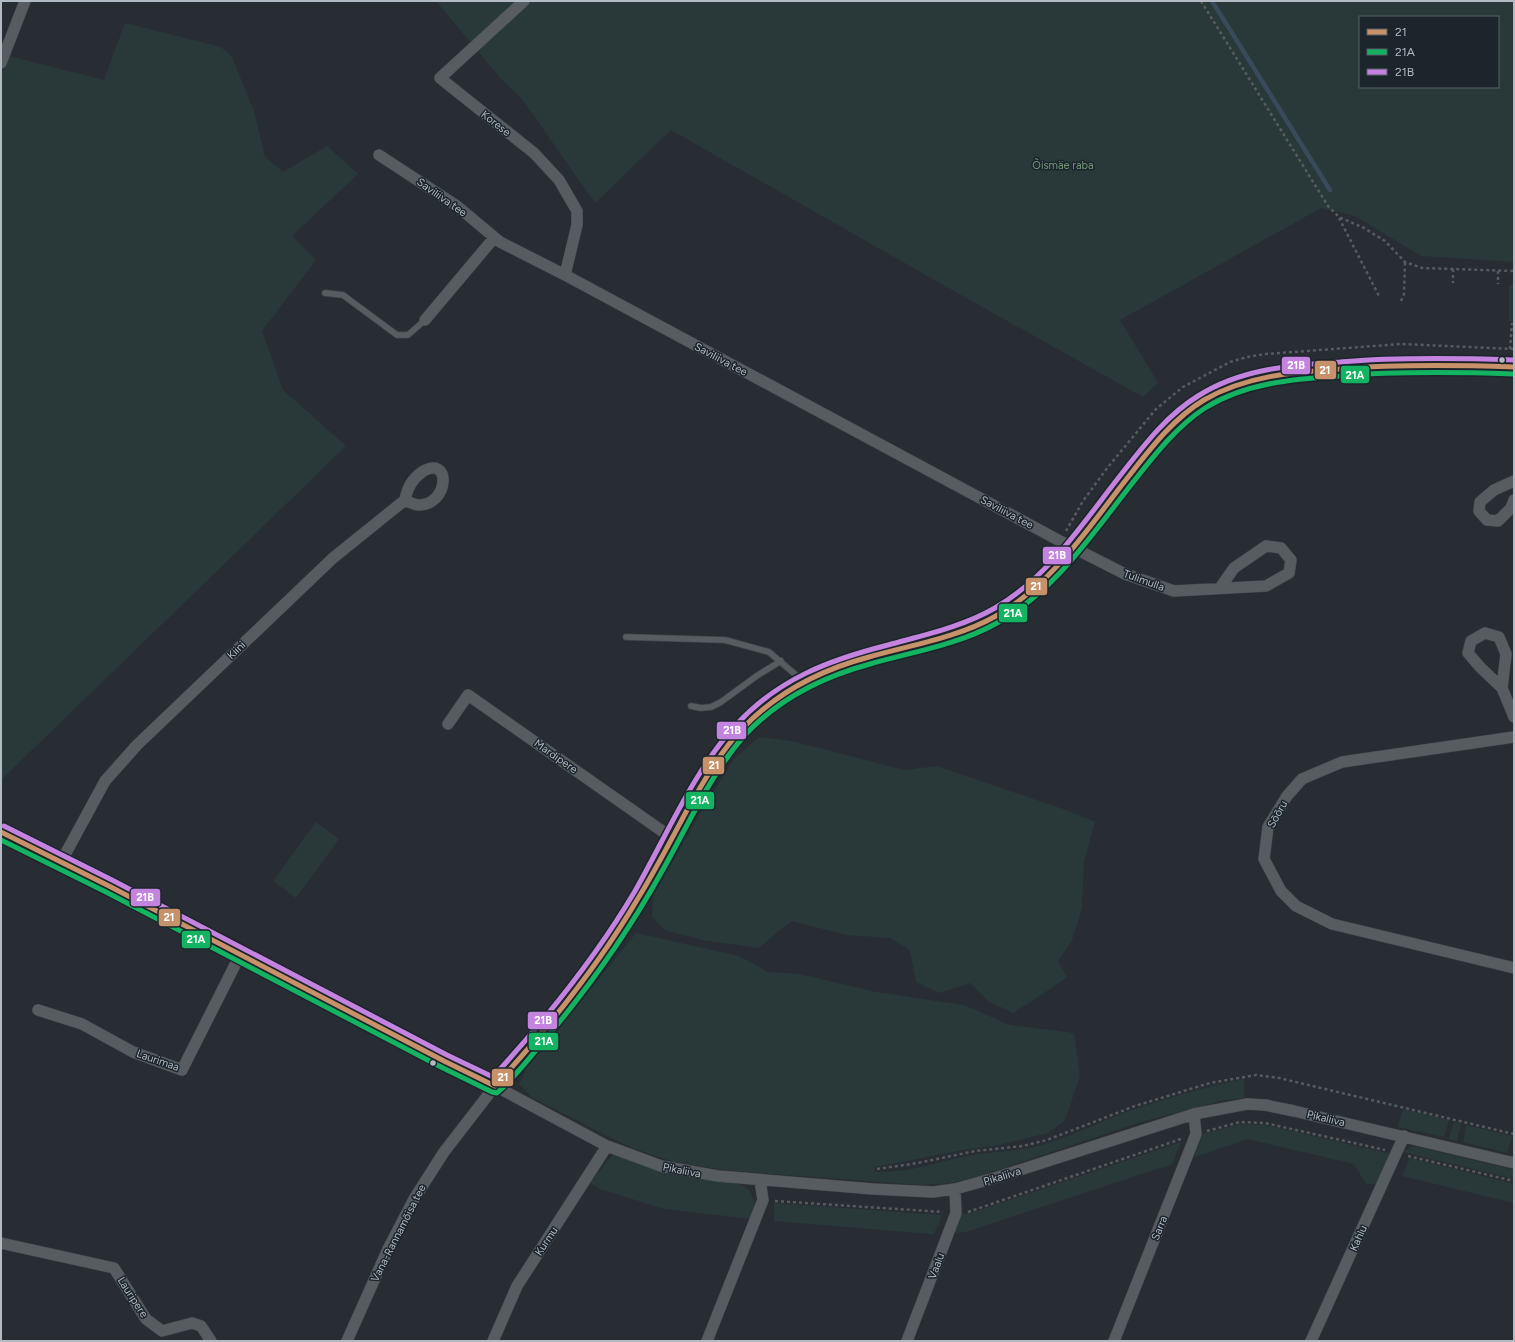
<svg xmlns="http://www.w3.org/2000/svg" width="1515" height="1342" font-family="Figtree,sans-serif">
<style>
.green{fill:#293939;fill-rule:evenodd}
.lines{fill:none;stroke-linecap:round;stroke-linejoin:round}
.stream{stroke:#394a5a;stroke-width:4.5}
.service-casing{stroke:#44484c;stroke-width:7}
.minor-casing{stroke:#44484c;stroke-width:12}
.tertiary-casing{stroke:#44484c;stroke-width:16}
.path{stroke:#565b5e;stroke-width:2.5;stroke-dasharray:3 3;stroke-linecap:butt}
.service{stroke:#575c61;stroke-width:5.5}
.minor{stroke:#575c61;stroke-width:11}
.tertiary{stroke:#575c61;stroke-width:14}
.bus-1-casing{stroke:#1c242c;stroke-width:8}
.bus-2-casing{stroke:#1c242c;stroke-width:8}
.bus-3-casing{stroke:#1c242c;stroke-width:8}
.bus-1{stroke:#c7916a;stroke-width:5}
.bus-2{stroke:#13b361;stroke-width:5}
.bus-3{stroke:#c483df;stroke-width:5}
.bus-dot{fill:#b2bac3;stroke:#1c242c;stroke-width:1.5}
.labels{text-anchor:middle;stroke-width:3;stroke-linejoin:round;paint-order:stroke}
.street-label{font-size:11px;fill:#b2bac3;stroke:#1c242c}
.park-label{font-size:11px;fill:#739778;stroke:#1c242c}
.line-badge{stroke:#1c242c;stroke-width:1.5}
.badge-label{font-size:11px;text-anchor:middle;font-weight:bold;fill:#fff}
</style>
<rect width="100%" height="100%" fill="#282d33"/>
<path class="green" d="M436 1H1514V262L1421 256 1355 216 1321 208 1120 320 1158 383 1143 397 938 282 671 130 595 203 522 99 502 80ZM1360 17H1498V87H1360Z
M125 23 221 47 232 57 254 111 265 157 283 172 327 146 358 174 292 236 316 260 262 331 283 390 346 446 1 780V76L9 56 104 80Z
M1509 285H1514V322H1509Z
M759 737 792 741 904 770 937 766 1060 808 1095 822 1084 861 1082 908 1072 940 1058 961 1067 977 1040 996 1013 1013 988 1001 970 983 939 993 916 982 910 950 890 938 847 935 791 921 759 948 702 940 665 930 652 917 653 896 701 812 734 759Z
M316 822 339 839 296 898 273 881Z
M636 933 739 956 768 972 799 974 876 992 964 1005 1010 1025 1074 1033 1080 1076 1065 1120 1048 1133 999 1145 963 1150 875 1167V1172C906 1173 937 1163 967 1156 993 1151 1020 1152 1045 1144 1071 1136 1096 1124 1121 1114 1161 1100 1202 1087 1244 1079V1098L1224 1100 1141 1122 980 1176 951 1183 922 1185 732 1171 674 1162 632 1148 603 1134 531 1097 519 1084 524 1075 528 1060 557 1031Z
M1403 1109 1449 1120 1444 1137 1398 1127Z
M1454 1122 1461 1124 1457 1141 1449 1139Z
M1241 1124 1266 1125 1391 1154 1377 1184H1366L1354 1164 1248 1139 1194 1157 1203 1134Z
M1466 1125 1512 1136 1507 1153 1463 1142Z
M1181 1142 1172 1164 966 1232 954 1233 962 1214 971 1213Z
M1413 1146 1514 1170V1179L1403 1152Z
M613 1154 668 1174 739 1184 750 1191 755 1203 752 1219 664 1209 600 1189 590 1183Z
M1410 1158 1514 1184V1203L1402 1176Z
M774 1203 942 1215 934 1234H930L774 1221Z"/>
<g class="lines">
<path class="stream" d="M1212 1 1330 190"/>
<defs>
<path id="service" d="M325 293 343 295 397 335H408L425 320
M626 637 725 640 769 652 803 681
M691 706 701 708 711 707 721 702 758 675 781 661"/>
<path id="minor" d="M524 1 440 78 534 153 559 180 577 211V225L565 275
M1 63 25 1
M379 155 457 206 500 242 565 275 1060 541 1125 574 1174 591 1266 586 1289 573 1291 560 1281 548 1266 546 1234 568 1220 588
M425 320 494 238
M1514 481 1494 490 1480 502 1479 511 1487 520 1498 521 1511 508 1514 500
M1502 688 1506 654 1499 637 1485 633 1471 641 1468 653 1480 667 1502 688 1514 717
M448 724 468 695 662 831 673 837
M1514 737 1342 762 1302 779 1287 796 1268 827 1264 859 1281 891 1296 906 1332 924 1514 968
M61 862 105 781 137 745 333 558 405 500C407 488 412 479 422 472 452 454 449 505 419 505 414 505 409 502 405 500
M38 1010 82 1024 133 1052 182 1070 240 955
M1 1243 114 1268 146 1319 162 1331 192 1323 201 1326 211 1341
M347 1341 388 1249 414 1199 444 1152 495 1086 607 1146 661 1166 718 1176 873 1189 933 1192 955 1189 998 1177 1194 1114 1247 1104 1265 1105 1294 1111 1514 1163
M493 1341 517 1286 607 1146
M707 1341 763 1200 760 1180
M907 1341 956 1213 955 1189
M1114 1341 1196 1134 1194 1114
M1311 1341 1404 1136"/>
<path id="tertiary" d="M1 832 109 886 240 955 385 1029 444 1061 495 1086C544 1032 589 980 627 917 646 887 663 855 680 824 695 797 710 768 729 744 742 726 760 711 777 698 831 657 898 654 959 632 984 624 1008 610 1029 593 1054 574 1073 548 1092 524 1112 497 1133 470 1154 445 1170 426 1188 409 1210 397 1247 376 1291 372 1333 369 1393 364 1453 365 1514 367"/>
</defs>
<use href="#service" class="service-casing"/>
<use href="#minor" class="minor-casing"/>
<use href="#tertiary" class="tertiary-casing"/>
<path class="path" d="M1201 1 1328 206 1339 217 1364 228 1385 241 1405 262 1422 268 1514 271
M1339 218 1380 298
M1453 269V283
M1498 271V284
M1401 301 1404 294 1405 262
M1510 349 1512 323
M1066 531 1083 501 1108 467 1156 409 1183 387 1230 362 1247 357 1266 354 1401 344 1514 349
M1207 1131 1240 1122 1265 1123 1385 1150
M1408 1156 1514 1181
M877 1169 918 1163 975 1151 1023 1146 1047 1140 1135 1106 1210 1083 1256 1075 1279 1078 1514 1134
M775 1201 943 1212
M968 1212 1181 1139"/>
<use href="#service" class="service"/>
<use href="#minor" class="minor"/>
<use href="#tertiary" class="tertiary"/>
<defs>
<path id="bus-1" d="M1 832 109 886 444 1061 495 1086C548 1028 597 968 637 900 655 871 670 842 686 812 703 783 719 753 742 729 777 692 820 670 869 657 911 645 957 638 996 616 1052 584 1086 531 1125 481 1148 452 1171 420 1204 400 1245 376 1293 372 1340 369 1398 364 1456 365 1514 367"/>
<path id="bus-2" d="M1 840 106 892 441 1067 492 1092 497 1093C514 1078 528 1060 542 1043 587 990 627 934 661 873 687 828 709 776 744 736 778 699 822 677 870 664 912 652 958 645 997 623 1053 592 1088 540 1127 490 1150 461 1173 429 1205 408 1245 383 1293 379 1340 376 1398 371 1456 372 1514 374"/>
<path id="bus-3" d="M4 826 112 880 447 1055 493 1077C546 1019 595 959 635 891 666 837 694 770 736 725 778 679 829 660 888 645 924 635 962 627 995 608 1050 576 1084 521 1123 472 1145 444 1167 415 1198 396 1240 369 1291 365 1340 362 1398 357 1456 358 1514 360"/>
</defs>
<use href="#bus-1" class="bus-1-casing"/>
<use href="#bus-2" class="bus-2-casing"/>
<use href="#bus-3" class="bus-3-casing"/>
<use href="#bus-1" class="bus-1"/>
<use href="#bus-2" class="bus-2"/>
<use href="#bus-3" class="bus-3"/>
</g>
<g class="bus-dot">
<circle cx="1502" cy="360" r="3.5"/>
<circle cx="433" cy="1063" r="3.5"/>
</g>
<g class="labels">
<g class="street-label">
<text transform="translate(496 123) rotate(38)" y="4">Korese</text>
<text transform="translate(442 197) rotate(35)" y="4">Saviliiva tee</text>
<text transform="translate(721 359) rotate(28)" y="4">Saviliiva tee</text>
<text transform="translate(1007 512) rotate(28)" y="4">Saviliiva tee</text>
<text transform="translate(1144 580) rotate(20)" y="4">Tulimulla</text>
<text transform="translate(236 650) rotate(-44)" y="4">Kiini</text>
<text transform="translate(556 756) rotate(35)" y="4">Mardipere</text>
<text transform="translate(1277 814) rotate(-61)" y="4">Sõõru</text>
<text transform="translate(158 1060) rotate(19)" y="4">Laurimaa</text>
<text transform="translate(1326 1118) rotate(13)" y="4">Pikaliiva</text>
<text transform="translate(682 1170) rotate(11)" y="4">Pikaliiva</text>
<text transform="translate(1002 1176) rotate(-17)" y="4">Pikaliiva</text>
<text transform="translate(1159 1228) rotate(-68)" y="4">Sarra</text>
<text transform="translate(398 1233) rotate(-63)" y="4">Vana-Rannamõisa tee</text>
<text transform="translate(1358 1238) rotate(-66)" y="4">Kahlu</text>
<text transform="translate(546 1241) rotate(-57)" y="4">Kurmu</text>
<text transform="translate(936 1266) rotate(-69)" y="4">Vaalu</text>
<text transform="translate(133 1297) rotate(57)" y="4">Lauripere</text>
</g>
<g class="park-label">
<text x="1063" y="169">Õismäe raba</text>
</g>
</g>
<g class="line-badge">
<rect x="1281" y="356" width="30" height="19" rx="4" fill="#c483df"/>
<rect x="1314" y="360" width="23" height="20" rx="4" fill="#c7916a"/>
<rect x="1340" y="365" width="30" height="19" rx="4" fill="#13b361"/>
<rect x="1042" y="546" width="30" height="19" rx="4" fill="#c483df"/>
<rect x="1025" y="577" width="23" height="19" rx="4" fill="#c7916a"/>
<rect x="998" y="603" width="30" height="20" rx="4" fill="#13b361"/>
<rect x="716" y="721" width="31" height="19" rx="4" fill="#c483df"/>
<rect x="702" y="756" width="23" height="19" rx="4" fill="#c7916a"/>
<rect x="685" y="791" width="30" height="19" rx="4" fill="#13b361"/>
<rect x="130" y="888" width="31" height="19" rx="4" fill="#c483df"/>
<rect x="158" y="908" width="23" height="19" rx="4" fill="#c7916a"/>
<rect x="181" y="930" width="30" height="19" rx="4" fill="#13b361"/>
<rect x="527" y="1011" width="31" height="19" rx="4" fill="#c483df"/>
<rect x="528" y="1032" width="31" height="19" rx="4" fill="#13b361"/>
<rect x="491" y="1068" width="23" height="19" rx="4" fill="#c7916a"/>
</g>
<g class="badge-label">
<text x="1296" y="369">21B</text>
<text x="1325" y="374">21</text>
<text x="1355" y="379">21A</text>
<text x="1057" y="559">21B</text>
<text x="1036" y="590">21</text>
<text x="1013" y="617">21A</text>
<text x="732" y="734">21B</text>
<text x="714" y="769">21</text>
<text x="700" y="804">21A</text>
<text x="145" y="901">21B</text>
<text x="169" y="921">21</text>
<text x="196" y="943">21A</text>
<text x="543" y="1024">21B</text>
<text x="544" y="1045">21A</text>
<text x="503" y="1081">21</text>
</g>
<rect width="1515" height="1342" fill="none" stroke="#b2bac3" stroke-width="4"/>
<rect x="1359" y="16" width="140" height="72" fill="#1c242c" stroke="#586068"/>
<rect x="1367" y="29" width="20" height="6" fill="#c7916a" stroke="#586068"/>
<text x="1395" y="36" font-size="12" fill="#b2bac3">21</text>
<rect x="1367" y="49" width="20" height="6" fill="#13b361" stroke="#586068"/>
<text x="1395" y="56" font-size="12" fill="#b2bac3">21A</text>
<rect x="1367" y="69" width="20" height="6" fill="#c483df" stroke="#586068"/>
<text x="1395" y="76" font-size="12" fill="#b2bac3">21B</text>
</svg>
